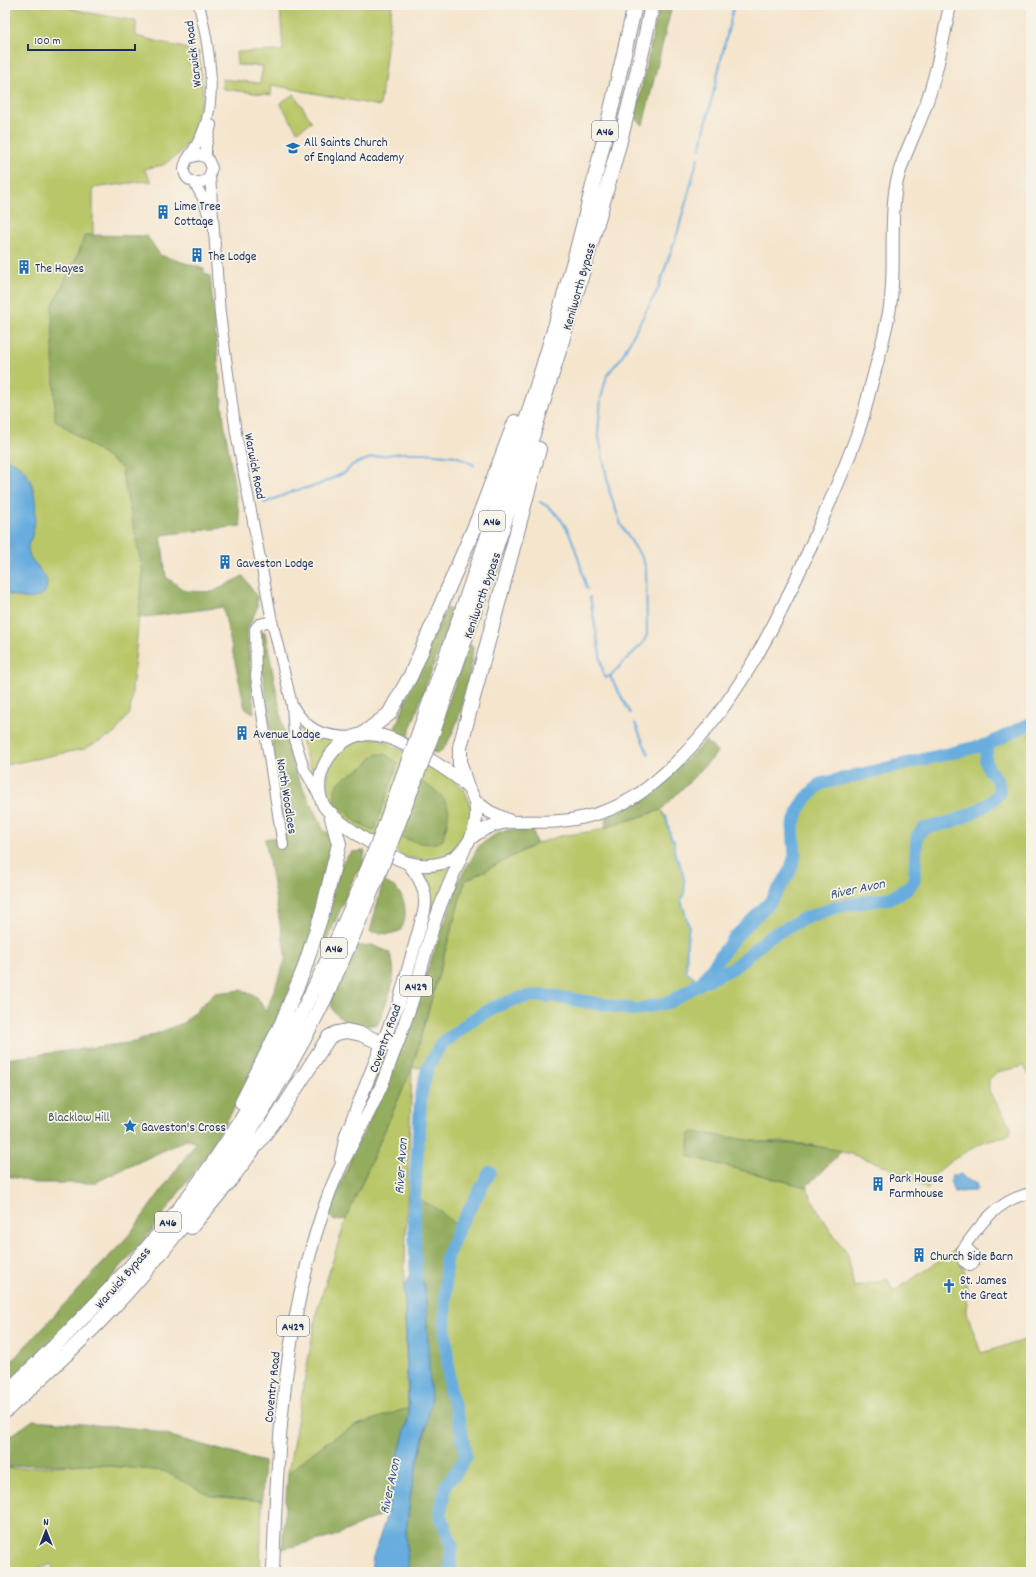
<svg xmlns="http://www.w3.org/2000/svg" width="1036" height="1577" font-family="Dekko,sans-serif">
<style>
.green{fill:#bac769;stroke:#6a7b64}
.forest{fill:#93ac5d;stroke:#576e5e}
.water{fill:#68adde;stroke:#426e9e}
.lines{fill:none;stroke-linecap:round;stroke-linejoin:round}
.stream{stroke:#68adde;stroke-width:2}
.river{stroke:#68adde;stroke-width:13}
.minor-casing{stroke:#888a96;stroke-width:12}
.major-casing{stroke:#888a96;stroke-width:14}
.highway-casing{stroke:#888a96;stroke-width:16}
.minor{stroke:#fff;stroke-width:10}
.major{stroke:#fff;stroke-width:12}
.highway{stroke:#fff;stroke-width:14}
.highway-bridge-casing{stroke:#888a96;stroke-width:16;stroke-linecap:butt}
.highway-bridge{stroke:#fff;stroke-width:14}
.labels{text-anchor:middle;stroke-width:3.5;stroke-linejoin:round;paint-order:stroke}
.shield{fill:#f7f3e8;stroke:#5d6a87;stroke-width:1}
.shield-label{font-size:12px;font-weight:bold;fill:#1b2f5e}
.street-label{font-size:13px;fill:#1b2f5e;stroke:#f7f3e8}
.poi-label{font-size:13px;fill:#1b2f5e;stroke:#f7f3e8;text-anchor:start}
.park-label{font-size:13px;fill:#435561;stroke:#f7f3e8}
.water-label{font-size:14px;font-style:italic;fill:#325584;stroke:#f7f3e8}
</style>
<rect width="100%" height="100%" fill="#f7f3e8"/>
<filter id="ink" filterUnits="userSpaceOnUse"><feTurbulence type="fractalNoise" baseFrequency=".025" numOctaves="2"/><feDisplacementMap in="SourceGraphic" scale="8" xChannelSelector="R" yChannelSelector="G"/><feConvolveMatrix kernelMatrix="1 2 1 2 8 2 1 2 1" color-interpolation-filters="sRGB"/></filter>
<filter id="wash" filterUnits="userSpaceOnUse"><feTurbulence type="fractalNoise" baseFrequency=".012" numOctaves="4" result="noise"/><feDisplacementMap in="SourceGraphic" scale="16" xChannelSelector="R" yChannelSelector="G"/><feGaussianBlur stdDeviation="0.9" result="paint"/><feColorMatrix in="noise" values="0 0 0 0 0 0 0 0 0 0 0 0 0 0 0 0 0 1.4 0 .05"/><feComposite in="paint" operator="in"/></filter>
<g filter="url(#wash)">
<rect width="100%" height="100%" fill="#f5e5cd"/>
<path class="green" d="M5 5H59L89 13 136 21V36L199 52 203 97 194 131 180 153 163 165 144 169 152 182 146 181 93 188V235H85L79 252 55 420 121 467 143 572 130 713 114 734 84 749 5 765Z
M280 5H392L380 106 272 85 271 95 223 89 222 79 260 83 263 66 237 65 236 52 283 51Z
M294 94 312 122 297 131 280 103Z
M296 721 337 740 316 780 305 754Z
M1031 723V1073L1028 1074 1024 1066 997 1072 989 1080V1091L1011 1127 1010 1135 985 1141 952 1160 934 1175 927 1190C891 1160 810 1139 763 1142 741 1143 710 1152 688 1156L806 1187 821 1216 848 1255 854 1287 888 1279 893 1292 956 1249 966 1276 967 1313 981 1353 1031 1338V1572H450L452 1545 440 1514 446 1485 459 1468 466 1457 460 1424 450 1391 445 1326 446 1258 452 1243 425 1203 414 1196 421 1094 428 1067 412 1068 404 1287 408 1408 354 1426 324 1444 288 1473 317 1310 346 1219 412 1068 465 881 536 844 560 836 595 831 661 810C669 819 667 835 674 841 675 845 673 850 675 854 681 866 690 887 681 900L689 926 687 941 686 971 701 983 734 938 770 902 789 874 795 856 793 825 802 803 820 784 989 744Z
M365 738H379L452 777 465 791 472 811 466 838 454 852 434 861 407 858 348 822 335 811 328 797 327 789 328 772 336 755 346 746Z
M455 861 398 1021 393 1031 425 924 418 870Z
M385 1052 388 1055 360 1117 348 1137Z
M89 1464 164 1471 211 1496 262 1501 260 1572H53L52 1564 22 1572H5V1469Z"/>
<path class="forest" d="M659 5H672L643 125 635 119Z
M85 235 147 236 160 255 204 269V273L210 276 224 422 241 526 161 535 166 577 185 591 213 592 243 576 257 597V608L247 631 254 713 245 708 223 607 138 618 143 572 121 467 55 420 52 307 79 252Z
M447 608 453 611 406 741 397 736 395 728 430 642Z
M262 631 265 632 287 746 296 774 323 829 332 836V857L303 960 247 1086 209 1151 149 1234 82 1312 5 1388V1368L129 1235 195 1144 192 1140 188 1139 94 1183H35L5 1175V1059L135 1042 183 1023 215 993 241 990 257 997 266 1012 286 958 265 839 285 836 260 652V634Z
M469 643 473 646C472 658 471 671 468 683 465 698 452 748 437 753L431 752Z
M706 740 717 752 711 760 661 810 605 828 607 817C649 798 674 773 706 740Z
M376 754H385L398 763 374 831 357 822 335 803C332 781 343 779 360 769 366 766 370 759 376 754Z
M420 781C434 789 452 799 448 818 447 826 444 832 443 840 427 848 415 841 399 837Z
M533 828 536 844 465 881 412 1068 346 1219 334 1221 329 1214 351 1158 390 1077 460 878 479 846 500 831Z
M363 851H365L362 870 355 875 326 943 318 938 342 863 351 852Z
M383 881C387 883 391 885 394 887 407 897 408 919 400 931L389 934 370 932Z
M372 945 389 952C401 976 386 1001 378 1024 368 1027 356 1025 347 1022 339 1018 331 1012 331 1002 331 989 352 958 358 946Z
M693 1132 763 1142 810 1145 842 1151 806 1187 688 1156 690 1134Z
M414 1196 438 1209 459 1228 446 1258 445 1326 450 1391 460 1424 466 1457 459 1468 446 1485 440 1514 452 1545 450 1572H408L406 1531 411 1491 426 1429 425 1288 415 1262Z
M408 1408 409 1415 397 1461 388 1512 332 1537 282 1549 288 1473 324 1444 354 1426Z
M33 1420 145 1429 264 1462 262 1501 211 1496 164 1471 89 1464 26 1465 5 1468V1440Z"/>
<path class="water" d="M5 459C38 467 39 509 32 536 31 540 28 543 28 548 29 556 32 562 38 566 39 573 47 576 47 583 47 605 17 599 5 592Z
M961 1174 966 1179 976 1183 977 1189 975 1191 954 1192 950 1180 952 1176Z
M415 1262 425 1288 431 1404 411 1491 406 1531 408 1572H371L373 1557 388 1512 397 1461 409 1415 404 1287Z"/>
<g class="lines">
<path class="stream" d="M700 149 734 5
M540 502C572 518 577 556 587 589
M264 503 294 491 318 485 346 472 352 465 373 457 400 453H425L456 456 474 465
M590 597 603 672 605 678 610 676 630 713
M610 676 643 643 647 635 646 568 642 558 622 527 610 493 598 433 601 398 607 375 621 358 658 289 678 231 698 158
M635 723 648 754
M666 816 671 838 674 841C675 845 673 850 675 854 681 866 690 887 681 900L689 926 687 941 686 971 701 983"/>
<path class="river" d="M701 983 734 938 770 902 789 874 795 856 793 825 802 803 820 784 989 744 1031 723
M416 1280 414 1207 421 1094 428 1067 441 1044 475 1018 495 1007 515 999 533 996H553L635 1010 670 1002 701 983 733 968 769 937 803 919 836 907 890 898 908 888 914 881 917 836 924 828C949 824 982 813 999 794 1003 772 977 775 989 744
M450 1572 452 1545 440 1514 446 1485 459 1468 466 1457 460 1424 450 1391 445 1326 446 1258 459 1228 490 1172"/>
</g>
</g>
<g filter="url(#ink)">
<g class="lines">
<defs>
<path id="minor" d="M206 157V146L211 125
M189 158 200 155 208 159 212 168 208 179C199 185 186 183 184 171 183 161 193 152 197 144 202 135 206 125 208 115 215 83 207 37 199 5
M210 176 220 314 236 433 272 621 292 705 294 736 304 769 320 797
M194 182 203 198 209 217
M272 621 259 624 255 629 256 676 283 845
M292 705C308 731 321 736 351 737
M965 1246 974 1255 973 1264 970 1266 963 1261 962 1250C979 1225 999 1199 1031 1193"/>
<path id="major" d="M363 734C372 734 382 735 390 738 406 744 460 776 469 789 478 802 478 820 472 835 466 849 456 858 442 863 431 866 420 866 409 863 392 859 333 820 324 806 308 777 334 738 363 734Z
M475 801 490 812 510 821
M470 839C501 813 524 825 560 821 593 818 626 806 652 784 731 720 780 619 819 527 833 494 848 462 859 429 865 413 868 395 873 378 879 355 886 331 890 307 896 266 889 226 896 186 901 158 916 134 925 107 937 74 943 39 950 5
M341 1159 346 1135 399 1002 424 912C428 892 421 879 408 863
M273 1572C277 1443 284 1316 329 1194 344 1152 371 1116 386 1074 395 1049 405 1024 413 998 421 972 427 944 436 918 444 894 455 871 465 848"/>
<path id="highway" d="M420 730C475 574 531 417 575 257 597 174 616 89 635 5
M363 734 389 714 411 675 478 519 515 422
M432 735C484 586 534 438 578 287 606 194 633 100 652 5
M466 785 460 764V747L539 449
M384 828 403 776
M395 832 415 780
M242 1103 282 1023 304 969 323 910 339 844 331 814
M191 1227 228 1183 278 1116 329 1037 337 1033 347 1031 361 1034 384 1044 398 1040
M5 1394C59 1343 111 1291 159 1234 249 1126 313 1000 367 871
M5 1411C37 1382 69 1353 99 1322 187 1231 268 1114 324 1000 344 959 361 917 378 875"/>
</defs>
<use href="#minor" class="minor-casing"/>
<use href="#major" class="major-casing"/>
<use href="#highway" class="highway-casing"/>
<use href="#minor" class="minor"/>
<use href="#major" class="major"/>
<use href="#highway" class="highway"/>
<defs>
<path id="highway-bridge" d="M403 776 420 730
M415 780 432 735
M367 871 384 828
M378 875 395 832"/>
</defs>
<use href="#highway-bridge" class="highway-bridge-casing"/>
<use href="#highway-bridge" class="highway-bridge"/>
</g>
</g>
<defs>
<symbol id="school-bare" viewBox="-9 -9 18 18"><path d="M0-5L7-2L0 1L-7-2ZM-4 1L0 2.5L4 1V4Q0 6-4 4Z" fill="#1f6fb2" stroke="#f7f3e8" stroke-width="2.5" paint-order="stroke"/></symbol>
<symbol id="building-bare" viewBox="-9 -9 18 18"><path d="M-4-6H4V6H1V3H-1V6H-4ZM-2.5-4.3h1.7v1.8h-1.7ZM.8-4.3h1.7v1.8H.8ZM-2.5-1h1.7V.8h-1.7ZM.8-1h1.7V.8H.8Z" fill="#1f6fb2" stroke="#f7f3e8" stroke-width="2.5" paint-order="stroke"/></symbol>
<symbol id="sight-bare" viewBox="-9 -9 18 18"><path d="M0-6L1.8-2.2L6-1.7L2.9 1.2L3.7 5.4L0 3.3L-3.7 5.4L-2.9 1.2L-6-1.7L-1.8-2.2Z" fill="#1f6fb2" stroke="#f7f3e8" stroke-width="2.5" paint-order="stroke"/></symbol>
<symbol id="church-bare" viewBox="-9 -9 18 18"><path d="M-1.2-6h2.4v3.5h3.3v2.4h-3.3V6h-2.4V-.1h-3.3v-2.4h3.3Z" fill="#1f6fb2" stroke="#f7f3e8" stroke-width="2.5" paint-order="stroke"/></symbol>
</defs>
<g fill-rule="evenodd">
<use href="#school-bare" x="283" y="138" width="20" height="20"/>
<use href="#building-bare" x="153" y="202" width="20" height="20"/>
<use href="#building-bare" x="187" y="245" width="20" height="20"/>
<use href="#building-bare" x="14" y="257" width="20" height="20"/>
<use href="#building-bare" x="215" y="552" width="20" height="20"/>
<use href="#building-bare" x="232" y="723" width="20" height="20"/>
<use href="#sight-bare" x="120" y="1116" width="20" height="20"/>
<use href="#building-bare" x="868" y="1174" width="20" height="20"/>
<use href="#building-bare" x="909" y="1245" width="20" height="20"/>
<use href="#church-bare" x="939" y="1276" width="20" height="20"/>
</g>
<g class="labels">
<g class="shield">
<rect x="592" y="121" width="26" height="20" rx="3"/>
<rect x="479" y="511" width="26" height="20" rx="3"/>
<rect x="321" y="938" width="26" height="20" rx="3"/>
<rect x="400" y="976" width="32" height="20" rx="3"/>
<rect x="155" y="1212" width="26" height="20" rx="3"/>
<rect x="277" y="1316" width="32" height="20" rx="3"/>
</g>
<g class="shield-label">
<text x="605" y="135">A46</text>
<text x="492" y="525">A46</text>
<text x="334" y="952">A46</text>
<text x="416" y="990">A429</text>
<text x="168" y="1226">A46</text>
<text x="293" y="1330">A429</text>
</g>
<g class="street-label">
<text transform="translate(192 54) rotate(-97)" y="5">Warwick Road</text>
<text transform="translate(578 286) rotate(-74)" y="5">Kenilworth Bypass</text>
<text transform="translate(256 466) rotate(79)" y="5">Warwick Road</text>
<text transform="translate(481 595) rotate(-71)" y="5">Kenilworth Bypass</text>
<text transform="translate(288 796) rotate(81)" y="5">North Woodloes</text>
<text transform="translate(384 1038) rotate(-70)" y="5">Coventry Road</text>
<text transform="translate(122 1277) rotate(-49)" y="5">Warwick Bypass</text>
<text transform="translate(271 1387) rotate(-84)" y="5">Coventry Road</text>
</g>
<g class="poi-label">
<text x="304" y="146">All Saints Church<tspan x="304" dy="15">of England Academy</tspan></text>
<text x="174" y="210">Lime Tree<tspan x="174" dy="15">Cottage</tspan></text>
<text x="208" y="260">The Lodge</text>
<text x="35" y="272">The Hayes</text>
<text x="236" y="567">Gaveston Lodge</text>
<text x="253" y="738">Avenue Lodge</text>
<text x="141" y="1131">Gaveston's Cross</text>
<text x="889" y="1182">Park House<tspan x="889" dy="15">Farmhouse</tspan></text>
<text x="930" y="1260">Church Side Barn</text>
<text x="960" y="1284">St. James<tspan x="960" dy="15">the Great</tspan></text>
</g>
<g class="park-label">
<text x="79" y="1121">Blacklow Hill</text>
</g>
<g class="water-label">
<text transform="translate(857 888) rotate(-12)" y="5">River Avon</text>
<text transform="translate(400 1166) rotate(-86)" y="5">River Avon</text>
<text transform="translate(389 1486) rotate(-78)" y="5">River Avon</text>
</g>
</g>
<rect width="1036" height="1577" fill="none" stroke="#f7f3e8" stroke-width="20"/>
<g transform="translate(46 1531)" stroke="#f7f3e8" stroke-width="3" paint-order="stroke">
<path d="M0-3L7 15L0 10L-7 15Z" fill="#1b2f5e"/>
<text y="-6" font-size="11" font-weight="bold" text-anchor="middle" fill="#1b2f5e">N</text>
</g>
<path d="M28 44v6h107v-6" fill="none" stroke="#1b2f5e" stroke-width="2"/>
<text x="34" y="44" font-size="12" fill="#1b2f5e" stroke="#f7f3e8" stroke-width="3" paint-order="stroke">100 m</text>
</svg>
